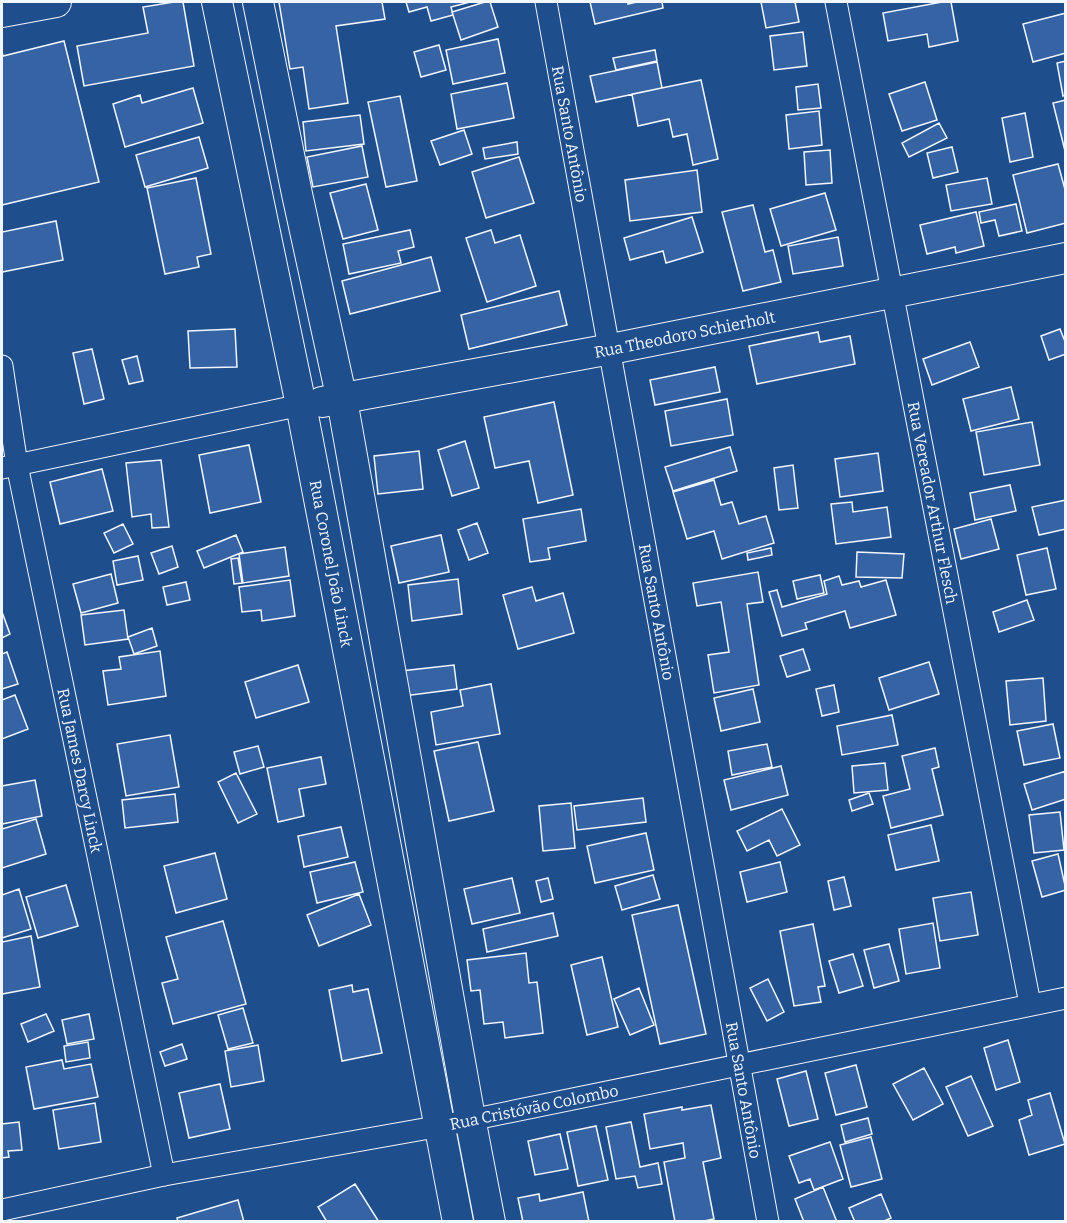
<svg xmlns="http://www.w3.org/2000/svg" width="1067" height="1223" font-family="Bitter,serif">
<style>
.building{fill:#3563a3;stroke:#f2f6ff;stroke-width:1.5}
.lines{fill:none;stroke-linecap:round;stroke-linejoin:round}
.street-casing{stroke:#f2f6ff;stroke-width:23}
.secondary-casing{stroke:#f2f6ff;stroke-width:32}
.street{stroke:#1f4e8c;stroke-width:21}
.secondary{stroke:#1f4e8c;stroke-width:30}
.labels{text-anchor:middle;stroke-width:4.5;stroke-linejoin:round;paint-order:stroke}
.street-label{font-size:16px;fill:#f2f6ff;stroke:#1f4e8c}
</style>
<rect width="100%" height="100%" fill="#1f4e8c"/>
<path class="building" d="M174 2H183L194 66 84 86 77 46 148 33 143 7Z
M279 2H382L385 19 336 26 348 103 309 109 303 67 290 69Z
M406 2H470L451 7 453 15 431 21 427 7 409 12Z
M485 2H490L498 27 461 40 452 12Z
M590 2H628V4L637 2H662L663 8 595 24Z
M761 2H795L799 22 766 28Z
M942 2H951L958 41 929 47 927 34 888 41 883 13Z
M1066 13V53L1033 62 1023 24Z
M803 32 807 66 774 70 770 36Z
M498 39 505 73 453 84 446 50Z
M64 41 99 182 2 205V52L3 56Z
M439 45 446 70 421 77 414 52Z
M655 50 657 61 616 70 613 58Z
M1066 61V95L1063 96 1057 63Z
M657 62 662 88 596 102 590 76Z
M701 80 718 159 693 165 687 134 673 137 669 119 638 126 632 94Z
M925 82 937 120 902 131 889 94Z
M507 83 514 118 457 129 451 94Z
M818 84 821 108 798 110 796 87Z
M193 88 203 123 125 147 113 104 140 95 142 103Z
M400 96 417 181 386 187 368 102Z
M1066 100V151H1065L1053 103Z
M819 111 822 145 789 149 786 115Z
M1025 113 1033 157 1010 162 1002 118Z
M360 115 364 144 306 151 303 122Z
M939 123 947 138 909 157 902 143Z
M464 130 472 154 440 165 431 141Z
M199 137 208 168 145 187 136 155Z
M517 142 518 154 485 159 483 148Z
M362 146 368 177 313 187 307 157Z
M952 147 958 172 933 178 927 153Z
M830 150 832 183 806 185 804 152Z
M519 157 534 203 486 218 472 172Z
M1058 164 1066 193V223L1027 233 1013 175Z
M697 170 702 212 630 221 625 180Z
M196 178 211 254 197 257 199 267 165 274 147 188Z
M987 178 992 204 951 211 946 185Z
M366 184 378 230 343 239 330 193Z
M825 193 836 230 781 246 770 209Z
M1016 204 1022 231 999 236 995 220 981 223 979 212Z
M753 205 765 252 773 250 781 282 743 291 722 212Z
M976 212 984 246 956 253 955 247 927 254 920 225Z
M692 217 703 252 666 263 663 251 630 260 624 238Z
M56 221 63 260 2 272V232Z
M410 230 414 247 398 251 401 263 349 274 343 244Z
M491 230 495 243 520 235 536 286 487 302 466 238Z
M838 237 843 266 793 274 788 246Z
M431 257 440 291 350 314 342 281Z
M559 291 567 325 469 349 461 315Z
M235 329 237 367 190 368 188 331Z
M1060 329 1066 344V354L1049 360 1041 336Z
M818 332 820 342 850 336 855 364 757 384 749 346Z
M970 342 979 367 932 385 923 359Z
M92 349 104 399 84 404 73 353Z
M137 356 143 381 129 384 122 360Z
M715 367 720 392 655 405 650 380Z
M1011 387 1019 419 971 431 963 399Z
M727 399 733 435 671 446 665 411Z
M554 402 573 495 538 503 529 461 495 468 484 417Z
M1032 422 1040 465 984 475 976 432Z
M465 441 479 488 452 496 438 450Z
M249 445 261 502 210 513 199 455Z
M730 447 737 471 673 491 665 467Z
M419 451 423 489 378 494 374 456Z
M878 453 883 491 840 497 835 459Z
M161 460 169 527 152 528 151 514 132 517 126 463Z
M793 465 798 508 779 510 774 468Z
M102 469 113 511 60 524 50 482Z
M714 480 721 505 732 502 739 524 766 516 774 543 722 559 714 531 687 539 673 492Z
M1010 485 1016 511 975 520 970 493Z
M1066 500V529L1039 535 1032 507Z
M852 502 853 512 887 507 891 537 836 544 831 504Z
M581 509 586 541 548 548 550 559 530 562 523 519Z
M991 519 999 549 961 559 954 529Z
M477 523 488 553 469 560 458 530Z
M123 524 133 544 114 553 104 533Z
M236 535 243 552 204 568 197 551Z
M441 535 449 572 399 583 391 546Z
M172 546 178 567 159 574 151 553Z
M285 547 289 576 243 583 239 554Z
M771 548 772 555 748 560 747 553Z
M1047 548 1056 589 1026 595 1017 555Z
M857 552 904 554 902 578 856 577Z
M138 556 143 580 117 585 113 561Z
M238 558 242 583 234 584 231 559Z
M758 572 763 602 747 604 759 685 714 693 708 655 729 652 721 602 697 606 693 583Z
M111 574 118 603 81 613 73 584Z
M820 575 824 593 797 599 793 581Z
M839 576 842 585 859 581 861 587 886 580 896 615 850 628 845 611 805 623 807 629 782 636 769 592 777 590 782 607 827 594 824 581Z
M458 579 462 614 412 621 408 585Z
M290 580 295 616 262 621 261 610 242 612 239 587Z
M186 582 190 600 167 605 163 587Z
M532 587 536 601 563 593 574 633 518 649 503 595Z
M1027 600 1034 620 999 632 993 612Z
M124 610 128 639 85 645 81 615Z
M2 612 10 634 2 638Z
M152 628 157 646 134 654 128 637Z
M803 649 810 670 787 677 780 656Z
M160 651 166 696 108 705 103 671 121 669 119 657Z
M7 652 18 684 2 689V654Z
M929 662 939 694 889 710 879 678Z
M298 665 309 702 256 718 245 682Z
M454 665 457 689 404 696 401 671Z
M1043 678 1046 721 1010 725 1006 681Z
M491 684 500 734 436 745 431 712 463 706 460 690Z
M834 685 839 712 822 716 816 689Z
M753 689 760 722 721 731 714 698Z
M15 695 28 729 2 739V700Z
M892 715 898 745 842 755 837 726Z
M1053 724 1060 758 1024 765 1017 731Z
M170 735 179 787 126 796 117 744Z
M478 742 494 811 449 821 434 751Z
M767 744 772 767 732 775 728 751Z
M258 746 264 767 240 774 234 752Z
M935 748 939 767 932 769 943 815 891 828 883 796 910 789 902 756Z
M321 757 326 784 299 789 304 816 278 822 267 768Z
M885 763 888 790 854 793 852 766Z
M781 766 788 795 731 810 724 780Z
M1066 771V799L1032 810 1024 784Z
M236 773 257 814 238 823 218 782Z
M35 780 42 816 2 824V786Z
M869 793 873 804 852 811 849 800Z
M175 794 178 822 125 828 122 800Z
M643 798 646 822 577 830 574 806Z
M571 803 575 848 543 851 539 806Z
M782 809 800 845 777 856 769 840 747 851 737 831Z
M1060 812 1064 850 1034 853 1029 815Z
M36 819 46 854 2 868V829Z
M931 825 939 861 896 870 888 835Z
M341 827 348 857 304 867 298 836Z
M646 833 654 870 595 883 587 846Z
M215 853 227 899 176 913 164 866Z
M1058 854 1066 890 1042 897 1032 861Z
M355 862 363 892 317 903 310 872Z
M780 862 787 892 747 902 740 872Z
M653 875 660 899 622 910 615 886Z
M844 877 851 906 834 910 828 881Z
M512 878 520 913 472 924 464 889Z
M548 878 553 899 541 902 536 881Z
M66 885 78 926 38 938 26 897Z
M19 889 31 929 2 938V895Z
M971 892 978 935 940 941 933 898Z
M359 894 371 925 319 946 307 915Z
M678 905 706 1034 660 1044 632 915Z
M553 913 558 936 487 952 483 929Z
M223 921 246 1004 173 1024 162 983 178 979 166 937Z
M933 923 940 968 906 974 899 929Z
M813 924 825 986 818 987 821 1002 794 1006 780 931Z
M31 936 40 987 2 994V942Z
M889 944 899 981 874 988 864 950Z
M526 953 529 983 537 982 543 1033 505 1038 503 1022 484 1024 480 990 471 991 467 960Z
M853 954 863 986 839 993 829 961Z
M602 957 618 1027 587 1035 571 965Z
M768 979 784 1012 767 1021 750 988Z
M352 985 353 992 368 989 382 1053 342 1061 329 990Z
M639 988 654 1025 630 1035 614 999Z
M243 1008 253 1043 228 1049 218 1015Z
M46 1014 54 1031 28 1042 21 1024Z
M89 1014 94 1039 67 1044 62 1020Z
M1008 1040 1020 1082 996 1090 984 1048Z
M88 1042 90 1058 66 1062 64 1046Z
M182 1044 187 1059 165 1066 160 1052Z
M258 1045 264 1081 231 1087 225 1051Z
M62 1060 64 1069 91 1064 98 1097 34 1109 26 1067Z
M856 1065 867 1107 836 1115 825 1073Z
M924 1068 943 1104 913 1120 893 1084Z
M806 1071 818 1119 789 1126 777 1079Z
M971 1076 993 1126 968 1136 946 1087Z
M220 1084 230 1129 189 1138 179 1093Z
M1050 1093 1065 1144 1029 1155 1019 1120 1032 1115 1028 1100Z
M95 1103 101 1142 59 1149 53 1110Z
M711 1105 721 1158 703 1162 714 1219 699 1222H675L664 1162 685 1158 683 1143 650 1149 644 1114 682 1107V1110Z
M868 1118 872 1134 845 1142 841 1125Z
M19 1122 22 1150 8 1151 9 1157 2 1158V1124Z
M631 1122 640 1167 658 1163 662 1184 638 1188 635 1176 616 1179 606 1127Z
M596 1126 608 1180 578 1186 567 1132Z
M560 1134 568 1169 535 1175 528 1141Z
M871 1137 882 1179 851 1187 840 1145Z
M830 1142 843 1179 814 1190 810 1179 799 1183 789 1156Z
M355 1184 379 1222H327L318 1207Z
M823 1187 837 1222H804L795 1199Z
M583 1192 589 1222H523L518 1198 539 1194 540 1201Z
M881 1194 891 1218 882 1222H855L849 1208Z
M238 1200 244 1222H178L177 1218Z"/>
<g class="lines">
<defs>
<g id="street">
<path id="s1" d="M546 2 768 1222"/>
<path id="s2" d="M836 2 1030 1004"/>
<path id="s3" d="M2 366 17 465 164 1175"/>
<path d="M2 468 301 405"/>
<path id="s4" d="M2 1210 164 1175 441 1126 1066 998"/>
</g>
<g id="secondary">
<path id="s5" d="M217 2 301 405 458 1222"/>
<path d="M258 2 297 194 342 400 470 1118 490 1222"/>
<path d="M2 12 56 2"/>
<path id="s6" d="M322 402 611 349 1066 258"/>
</g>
</defs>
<use href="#street" class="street-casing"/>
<use href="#secondary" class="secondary-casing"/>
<use href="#street" class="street"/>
<use href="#secondary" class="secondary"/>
</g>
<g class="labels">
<g class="street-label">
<text dy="6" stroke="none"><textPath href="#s1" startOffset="134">Rua Santo Antônio</textPath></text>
<text dy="6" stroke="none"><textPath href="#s6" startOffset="369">Rua Theodoro Schierholt</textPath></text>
<text dy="6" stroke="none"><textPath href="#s2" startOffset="510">Rua Vereador Arthur Flesch</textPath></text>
<text dy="6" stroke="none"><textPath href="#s5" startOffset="573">Rua Coronel João Linck</textPath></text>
<text dy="6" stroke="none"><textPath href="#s1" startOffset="620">Rua Santo Antônio</textPath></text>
<text dy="6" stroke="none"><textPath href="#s3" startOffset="412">Rua James Darcy Linck</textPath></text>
<text dy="6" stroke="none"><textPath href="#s1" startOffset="1106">Rua Santo Antônio</textPath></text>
<text dy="6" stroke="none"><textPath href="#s4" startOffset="542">Rua Cristóvão Colombo</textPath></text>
</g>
</g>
<rect width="1067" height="1223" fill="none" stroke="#f2f6ff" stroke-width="6"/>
</svg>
